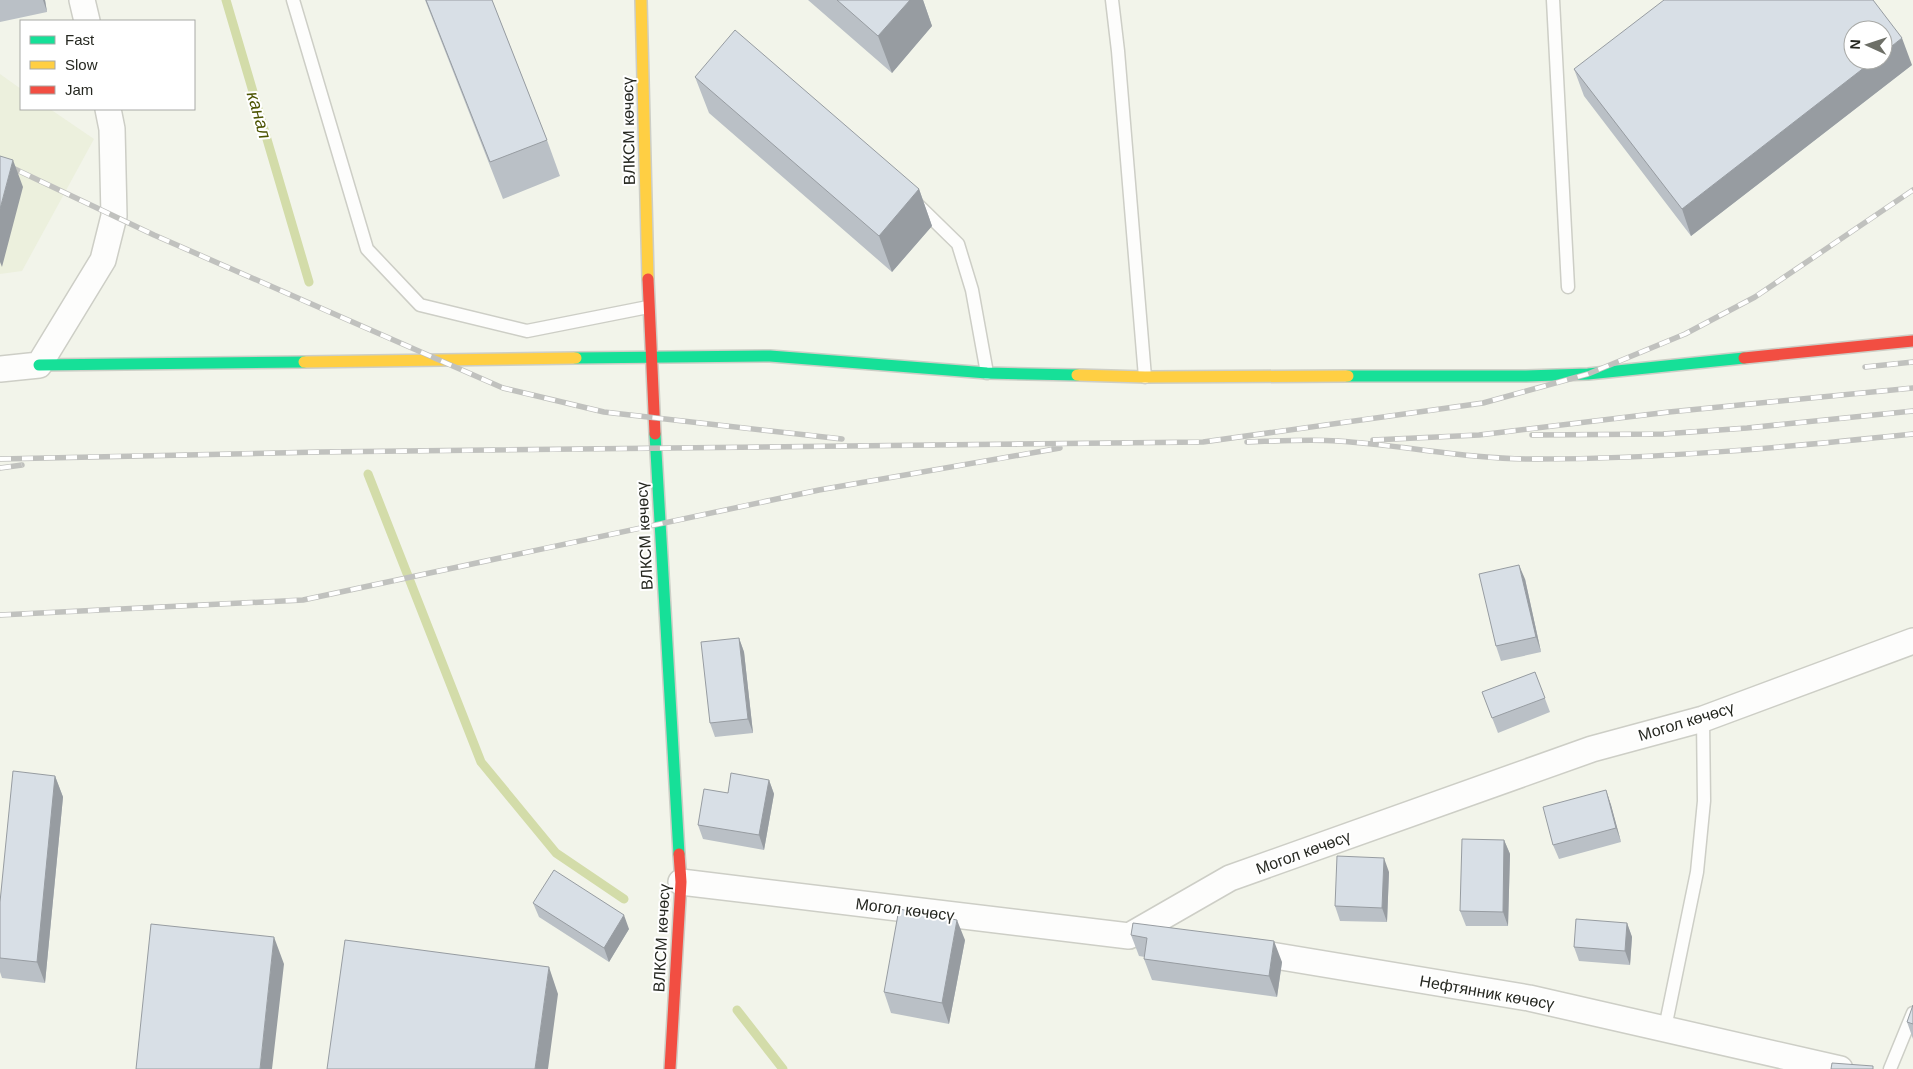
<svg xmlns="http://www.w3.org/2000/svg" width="1913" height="1069" font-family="Helvetica,sans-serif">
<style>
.built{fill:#ecf0dd}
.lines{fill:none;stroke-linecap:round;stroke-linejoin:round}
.stream{stroke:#d3dca9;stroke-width:9}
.lane-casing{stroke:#cdcec6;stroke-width:15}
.street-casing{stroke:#cdcec6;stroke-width:28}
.fast-casing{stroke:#cdcec6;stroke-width:14}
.slow-casing{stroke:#cdcec6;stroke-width:14}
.jam-casing{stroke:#cdcec6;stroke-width:14}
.lane{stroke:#fdfdfc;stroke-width:12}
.street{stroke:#fdfdfc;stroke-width:25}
.fast{stroke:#16e098;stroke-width:11}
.slow{stroke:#ffcf43;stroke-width:11}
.jam{stroke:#f24e42;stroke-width:11}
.rail-casing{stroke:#c0c1be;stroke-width:5.5}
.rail{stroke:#fff;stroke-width:4;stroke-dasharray:11;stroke-linecap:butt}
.wall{fill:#bac0c6}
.shaded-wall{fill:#979ca1}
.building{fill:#d8dfe6;stroke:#979ca1}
.labels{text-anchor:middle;stroke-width:4;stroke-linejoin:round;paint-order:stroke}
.street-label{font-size:16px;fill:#262821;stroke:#fff}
.water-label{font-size:18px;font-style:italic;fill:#4c5402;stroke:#fff}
</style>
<rect width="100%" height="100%" fill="#f2f4ea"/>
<path class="built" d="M0 74 21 89V109H50L94 139 22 271 0 274Z"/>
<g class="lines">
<path class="stream" d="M226 0 309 282
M368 474 481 762 556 853 624 899
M737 1010 783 1069"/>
<defs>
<path id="lane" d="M293 0 367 249 420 305 527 331 648 307
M1112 0 1118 51 1145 377
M1553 0 1568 287
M915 202 958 244 972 290 987 373
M1665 1028 1697 872 1704 801 1703 719
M1890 1069 1913 1013"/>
<path id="street" d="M82 0 87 21
M0 369 39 365 103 260 114 216 112 129 108 109
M681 882 1129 936 1230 878 1592 749 1703 719 1913 641
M1246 951 1529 998 1840 1069"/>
<path id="fast" d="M576 358 770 356 987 373 1077 375
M39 365 304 362
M1348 376H1526L1588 374 1744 358
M655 434 679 854"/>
<path id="slow" d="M641 0 648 279
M304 362 576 358
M1077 375 1145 377 1348 376"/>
<path id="jam" d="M648 279 655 434
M1744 358 1913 341
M670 1069 681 882 679 854"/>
</defs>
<use href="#lane" class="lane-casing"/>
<use href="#street" class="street-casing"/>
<use href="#fast" class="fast-casing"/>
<use href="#slow" class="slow-casing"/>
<use href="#jam" class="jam-casing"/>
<use href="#lane" class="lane"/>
<use href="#street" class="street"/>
<use href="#fast" class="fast"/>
<use href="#slow" class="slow"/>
<use href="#jam" class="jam"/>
<defs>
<path id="rail" d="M0 162 154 235 503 388 604 412 842 439
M1865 367 1913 362
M1532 435 1663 434 1747 428 1913 411
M1373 440 1479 435 1669 412 1913 388
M1247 442C1277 441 1308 439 1338 441 1404 445 1470 460 1537 459 1663 459 1788 447 1913 434
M0 459 320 452 1203 442 1483 403 1588 374 1685 334 1755 297 1913 190
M0 468 22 465
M0 615 303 600 819 490 1060 448"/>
</defs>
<use href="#rail" class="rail-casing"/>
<use href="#rail" class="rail"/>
</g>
<path class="wall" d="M0 0H45L47 12 0 22Z
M425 0H492L547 140 560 176 503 199Z
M808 0H923L932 26 892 73Z
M1912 65 1691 236 1584 96 1574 69Z
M695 77 919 189 932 226 892 272 709 113Z
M1525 579 1541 652 1501 661 1496 646Z
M739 638 744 652 753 733 715 737 710 723Z
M1535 672 1550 712 1498 733 1482 692Z
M55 776 63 797 45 983 2 978 0 972V902Z
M769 780 774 794 764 850 703 839 698 825 728 793Z
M1606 790 1611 805 1621 842 1559 859 1553 845Z
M1504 840 1510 854 1508 926H1466L1460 911Z
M1389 872 1387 922 1340 921 1335 906Z
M533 903 629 929 609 962 539 917Z
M1133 923 1282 962 1277 997 1152 980 1144 959 1145 957 1139 956 1131 935Z
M1627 923 1632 937 1630 965 1579 961 1574 947Z
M965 940 949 1024 891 1013 884 992Z
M1913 1005V1039L1907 1022Z"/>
<path class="shaded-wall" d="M43 0H45L47 12Z
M910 0H923L932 26 892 73 878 36Z
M1902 38 1912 65 1691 236 1682 209 1874 60H1883V53Z
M13 160 23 187 2 267 0 262V209Z
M919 189 932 226 892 272 879 236Z
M1519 565 1525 579 1541 652 1536 637Z
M739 638 744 652 753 733 748 719Z
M55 776 63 797 45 983 37 962Z
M769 780 774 794 764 850 759 835Z
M1606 790 1611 805 1621 842 1616 828Z
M1504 840 1510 854 1508 926 1503 912Z
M1384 858 1389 872 1387 922 1382 908Z
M624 915 629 929 609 962 604 948Z
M957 920 965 940 949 1024 942 1003Z
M1627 923 1632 937 1630 965 1625 951Z
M274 937 284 964 272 1069H260Z
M1274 941 1282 962 1277 997 1269 976Z
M549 967 558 994 548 1069H535Z"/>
<path class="building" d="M426 0H492L547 140 490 162Z
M837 0H910L878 36Z
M1664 0H1873L1902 38 1883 53V30H1853V60H1874L1682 209 1574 69Z
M735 30 919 189 879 236 695 77Z
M0 156 13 160 0 209Z
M1519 565 1536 637 1496 646 1479 574Z
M739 638 748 719 710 723 701 642Z
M1535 672 1545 698 1492 718 1482 692Z
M13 771 55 776 37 962 0 958V902Z
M731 773 769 780 759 835 698 825 704 789 728 793Z
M1606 790 1616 828 1553 845 1543 807Z
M1462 839 1504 840 1503 912 1460 911Z
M1337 856 1384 858 1382 908 1335 906Z
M554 870 624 915 604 948 533 903Z
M899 909 957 920 942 1003 884 992Z
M1576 919 1627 923 1625 951 1574 947Z
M1133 923 1274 941 1269 976 1144 959 1147 938 1131 935Z
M151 924 274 937 260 1069H136Z
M345 940 549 967 535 1069H327Z
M1913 1005V1024L1907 1022Z
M1832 1063 1873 1066V1069H1831Z"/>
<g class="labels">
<g class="street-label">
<text transform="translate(628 131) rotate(-91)" y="6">ВЛКСМ көчөсү</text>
<text transform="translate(644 536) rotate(-93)" y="6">ВЛКСМ көчөсү</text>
<text transform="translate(1686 721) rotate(-17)" y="6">Могол көчөсү</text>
<text transform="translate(1303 852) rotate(-20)" y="6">Могол көчөсү</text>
<text transform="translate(905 909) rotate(7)" y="6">Могол көчөсү</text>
<text transform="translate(661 938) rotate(-87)" y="6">ВЛКСМ көчөсү</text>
<text transform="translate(1487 992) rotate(10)" y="6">Нефтянник көчөсү</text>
</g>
<g class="water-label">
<text transform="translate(259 115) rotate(74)" y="6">канал</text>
</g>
</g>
<rect x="20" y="20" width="175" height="90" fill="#ffffff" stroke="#a8a9a6"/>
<rect x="30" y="36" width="25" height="8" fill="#16e098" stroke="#a8a9a6"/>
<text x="65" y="45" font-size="15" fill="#262821">Fast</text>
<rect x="30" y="61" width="25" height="8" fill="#ffcf43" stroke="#a8a9a6"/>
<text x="65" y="70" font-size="15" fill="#262821">Slow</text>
<rect x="30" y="86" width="25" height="8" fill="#f24e42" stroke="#a8a9a6"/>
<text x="65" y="95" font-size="15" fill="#262821">Jam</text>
<g transform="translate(1868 45) rotate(273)"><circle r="24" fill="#ffffff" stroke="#a8a9a6"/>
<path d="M0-4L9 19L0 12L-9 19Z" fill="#6d6f67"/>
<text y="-8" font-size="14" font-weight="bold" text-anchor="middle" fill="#262821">N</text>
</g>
</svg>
